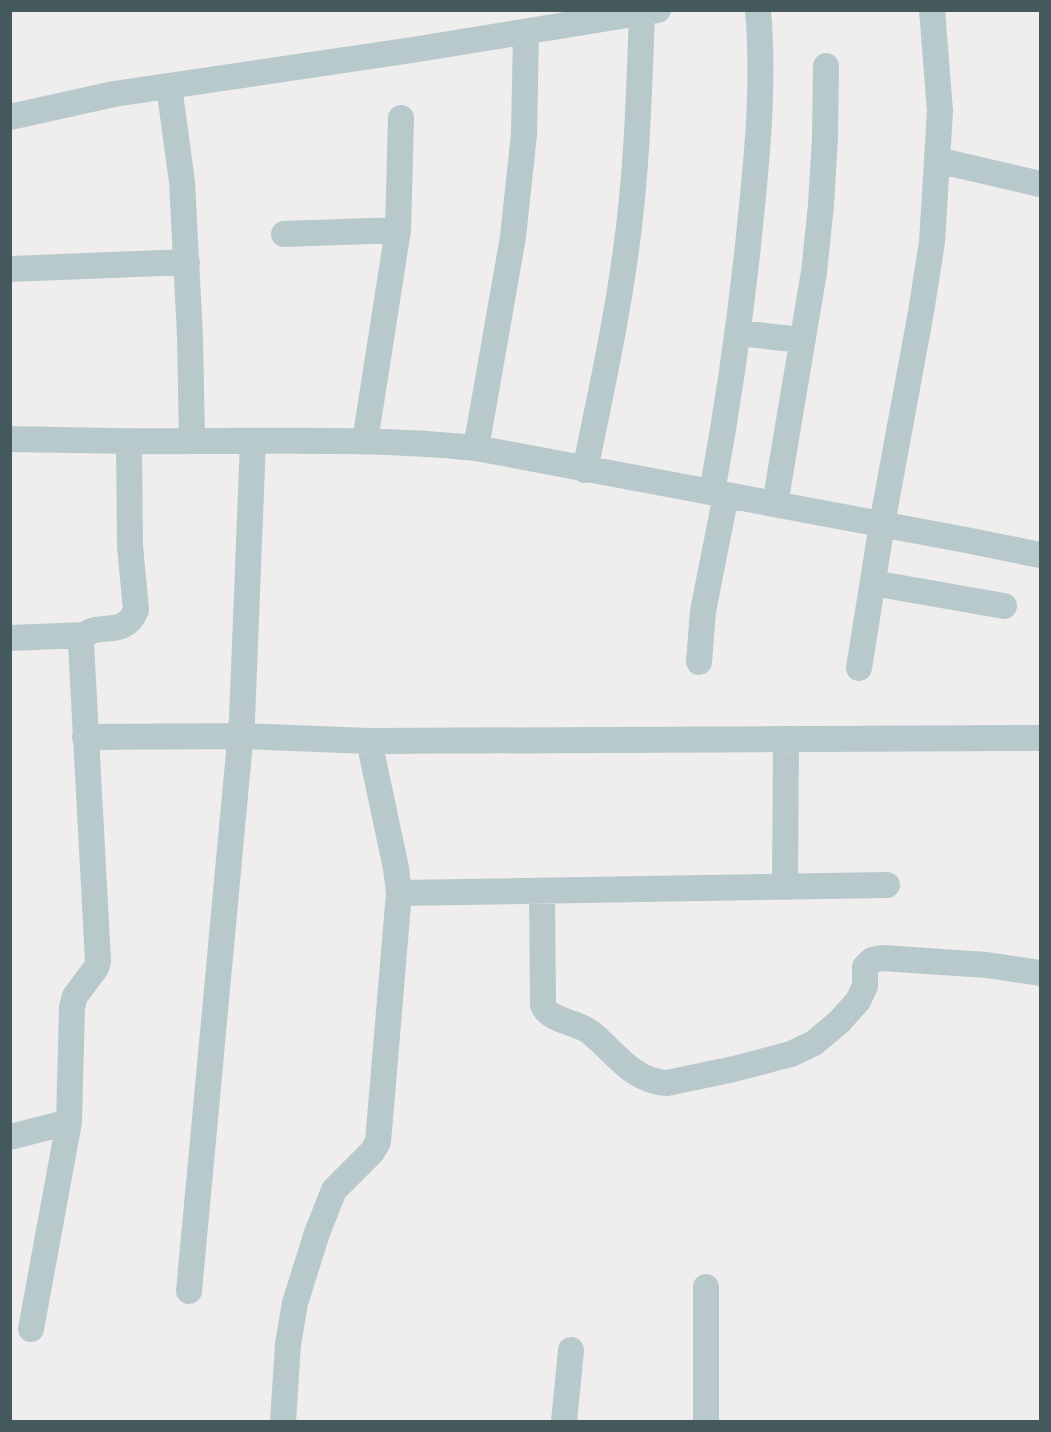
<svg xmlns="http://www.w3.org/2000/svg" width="1051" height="1432" font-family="Rubik,sans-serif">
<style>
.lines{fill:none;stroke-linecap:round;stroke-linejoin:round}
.street{stroke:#b8c9cb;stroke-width:26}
</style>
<rect width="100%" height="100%" fill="#f0edee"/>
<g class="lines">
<path class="street" d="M169 86 182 182 190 336 192 441
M10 117 114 94 412 50 658 10
M937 160 1040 184
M284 234 398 230
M10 269 187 262
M739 333 802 340
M10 439C71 440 132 442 193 441 288 441 382 438 476 448L966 540 1040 555
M365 441 398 230 401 118
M476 448 513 237 524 134 526 32
M585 470C600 397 616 324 626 250 637 172 639 93 642 14
M712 492C729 400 742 309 751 216 758 148 764 79 758 10
M775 504 814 272 821 205 825 138 826 66
M873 583 1004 606
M10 638 84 635
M699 662 703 611 726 495
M859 668 882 524 921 312 932 242 940 111 932 10
M85 737 241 736 369 741 1040 738
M785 887 786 739
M542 891 543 1005C549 1021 577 1022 590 1032 615 1052 632 1081 667 1083L734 1069 791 1054 814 1043 839 1022 858 1001 865 986V967L872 960 882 958 987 965 1040 973
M399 893 887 885
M10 1137 69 1122
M706 1287V1422
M189 1291 242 720 253 441
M31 1329 69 1122 72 1007 75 996 96 968 98 961 81 643C89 616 123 643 136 610L130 546 129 441
M283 1422 288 1344 295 1303 317 1233 334 1190 372 1152 378 1142 399 893 396 868 369 741
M564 1422 571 1350"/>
</g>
<rect width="1051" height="1432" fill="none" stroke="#44595c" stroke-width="24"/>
</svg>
